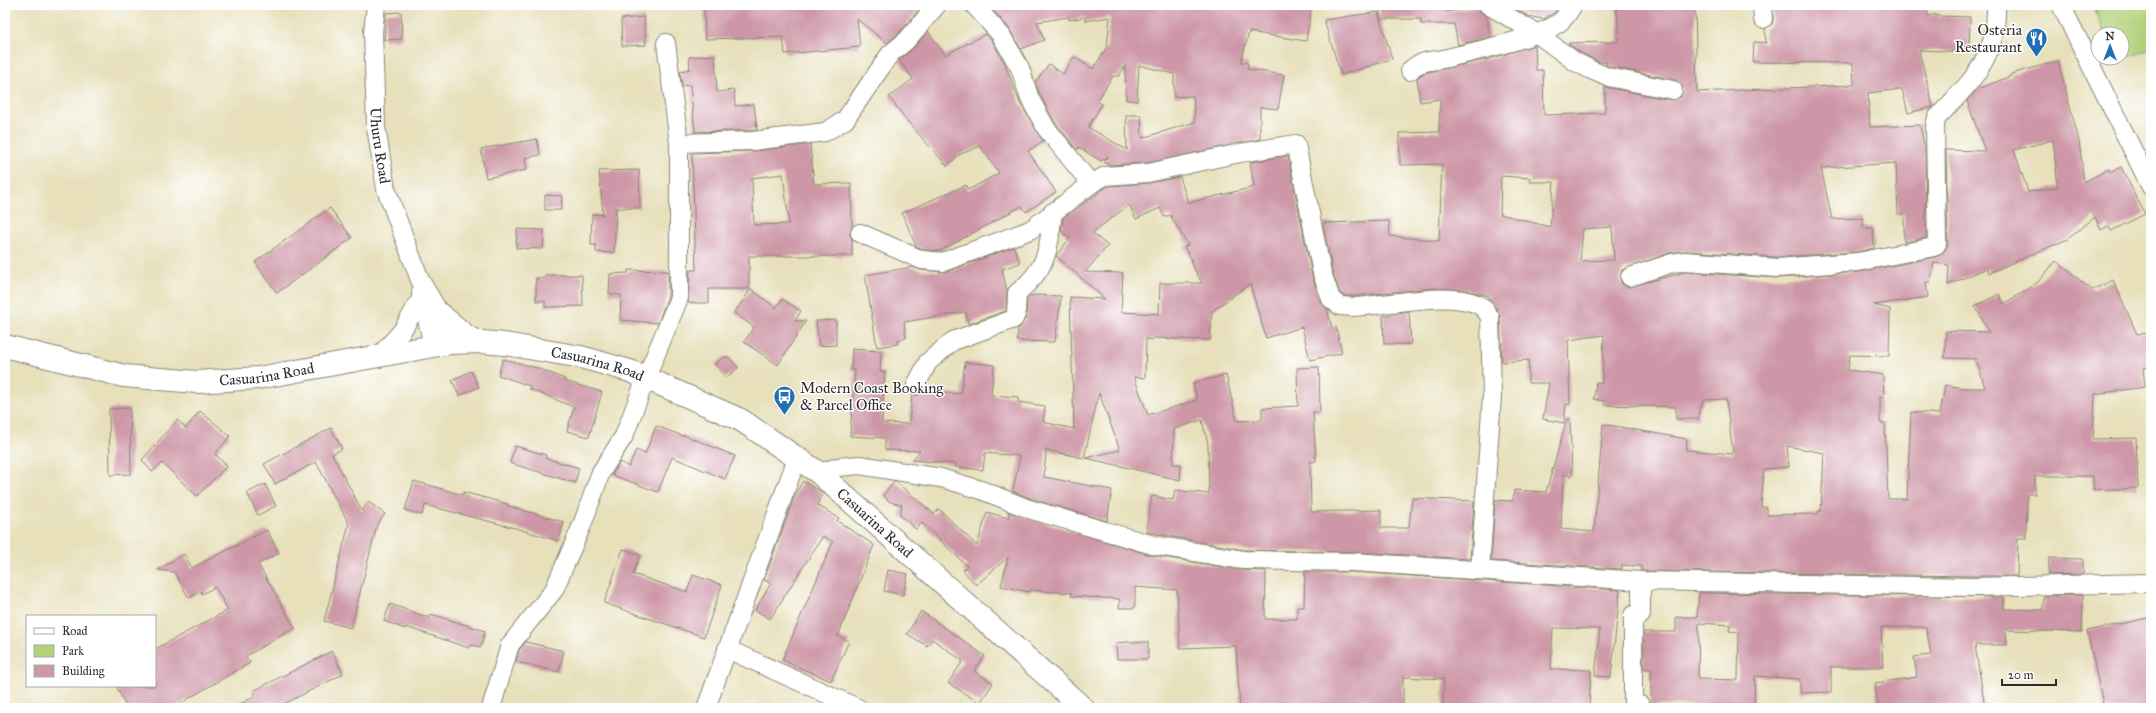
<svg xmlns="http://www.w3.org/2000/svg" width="2156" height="713" font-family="'IM FELL Great Primer',serif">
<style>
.green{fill:#b2d27a;stroke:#6e7e52}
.building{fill:#cd97a7;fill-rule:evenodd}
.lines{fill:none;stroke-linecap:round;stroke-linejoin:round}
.minor-casing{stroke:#898673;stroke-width:20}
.tertiary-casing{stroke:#898673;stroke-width:24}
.minor{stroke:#fff;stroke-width:18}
.tertiary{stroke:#fff;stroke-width:22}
.labels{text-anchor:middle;stroke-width:3;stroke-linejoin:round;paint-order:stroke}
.poi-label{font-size:15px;fill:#2b2b2b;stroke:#fff;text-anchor:end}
.street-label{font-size:15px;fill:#2b2b2b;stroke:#fff}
</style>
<rect width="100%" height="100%" fill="#fff"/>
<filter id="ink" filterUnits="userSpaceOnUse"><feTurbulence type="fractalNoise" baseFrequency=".025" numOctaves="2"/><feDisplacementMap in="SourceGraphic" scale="8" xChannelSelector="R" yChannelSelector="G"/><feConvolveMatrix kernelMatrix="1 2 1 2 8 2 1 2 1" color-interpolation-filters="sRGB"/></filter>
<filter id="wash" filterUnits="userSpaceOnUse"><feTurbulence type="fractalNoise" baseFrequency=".012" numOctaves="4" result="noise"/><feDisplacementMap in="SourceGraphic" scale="16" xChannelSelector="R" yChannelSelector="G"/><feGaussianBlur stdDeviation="0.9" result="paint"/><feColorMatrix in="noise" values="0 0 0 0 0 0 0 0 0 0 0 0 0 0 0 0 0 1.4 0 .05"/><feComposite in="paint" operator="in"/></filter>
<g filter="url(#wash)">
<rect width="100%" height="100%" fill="#e7e0bb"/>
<path class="green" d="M2092 5H2151V49L2118 61 2117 58H2122V34H2105Z"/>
<g id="blocks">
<path class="building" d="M704 5H923L899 33 887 43 857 19 860 47 785 54 783 37 705 39Z
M998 5H1312L1306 41 1249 32 1241 62 1248 63 1247 69 1284 75 1278 109 1260 107V139L1147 163 1109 165 1104 162 1109 156 1101 161 1078 147 1077 150 1055 122 1040 95 1035 82 1049 64 1063 74 1074 57 1093 69 1107 47 1110 17 1086 21 1085 17 1069 20 1068 17 1037 22 1044 40 1021 49 1009 28 991 8ZM1139 65 1174 74V97L1193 96 1195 122 1142 138 1141 115H1126L1127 150 1088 127 1102 104 1097 101 1113 76H1119L1125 66 1126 100 1137 101Z
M1380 5H1445V12L1478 7 1479 11 1487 17 1490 37 1458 45 1454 24H1421V19H1380Z
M1509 5H1558L1555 12 1544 19 1530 17Z
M1616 5H1695L1697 92 1854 85 1853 63 1753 62 1754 42 1766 43 1765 29 1772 24 1773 19V5H1925L1929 16 1936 14 1937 16 1970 17 1969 52 1919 50 1933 107 1908 113 1902 89 1868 93 1870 127 1920 125 1925 148 1926 238 1904 242V214H1898L1896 163 1821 168 1832 219 1863 218V228H1873L1874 248 1857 252 1777 257 1686 251 1670 253 1622 270 1620 280 1623 285 1628 287 1685 272 1778 278 1860 272 1936 257 1944 251 1948 244 1946 150 1985 151 1967 101 1978 89 2011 76V74L2058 61 2079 141 2084 182 2109 169 2110 173 2121 167 2145 214 2111 231 2108 226 2101 230 2095 217 2068 239 1989 273 1987 268 1948 285 1949 265 1934 263 1930 282H1926L1928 297 1874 305 1890 309 1889 356 1850 355 1848 370 1883 375 1884 397H1880V423H1885L1888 499H1907L1911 412 1940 414 1945 385 1964 388H1985L1976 359 1945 358 1946 331 1989 332 1975 306 1999 294 2004 304 2038 282 2056 261 2092 290 2113 280 2137 334 2151 333V367L2143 368 2145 387 2095 394 2093 439 2136 438 2138 488 2093 490V476H2035V494H2027L2026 538H2018L2017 576H1973L1641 571V566L1622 565V569L1491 561 1495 500 1513 501 1514 490 1546 492 1567 419H1570L1572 476 1563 474 1561 529 1594 532 1603 424 1687 439 1686 450 1733 454 1726 399 1704 400 1699 410 1698 419H1676V407L1604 405 1605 401 1594 399 1596 382 1602 383 1604 335 1568 340 1570 405 1566 404 1564 423 1543 419 1549 383H1528L1529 360 1502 362 1500 316 1497 309 1489 299V296L1465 290 1434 288 1354 296H1344L1340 293 1332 270 1323 223 1389 221 1390 236 1439 241 1442 164 1400 165 1399 133 1439 132 1440 99 1420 102 1417 78 1424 73 1489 59 1535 45 1536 70H1543L1544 115 1605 113V87L1671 100 1681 97 1683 87 1675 80 1611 67 1606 65V62H1599L1580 52 1569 44V43L1618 42 1619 28ZM2053 140 2058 187 2028 192 2014 150ZM1501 176 1530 178V182H1554L1550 227 1500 214ZM1612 227 1614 260 1580 261 1583 229ZM1787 446 1824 453 1821 511H1818V514L1767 515V507H1761L1764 469 1789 467Z
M401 12 402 39 384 40 386 13Z
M1378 12 1392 59 1341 75 1324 20Z
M644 17 646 45 622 46 621 19Z
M928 31 945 55 986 34 992 41 1004 62 1020 103 1043 141 1028 151 1056 192 1026 212 1022 206 940 251 925 250 916 246 902 213 966 185 968 190 999 173 980 146 959 155 947 166 908 122 889 97 913 79 899 60 914 48Z
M715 55 717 92 734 90 735 106 754 104 757 130 695 132 690 85 682 86 680 71 690 69 689 57Z
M537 139 540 155 525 158 527 170 486 178 481 149Z
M810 144 814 184 851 183 852 227 850 234 852 240V256H749V289H709V303H688L690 270H696L692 153 754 151ZM783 174 789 224 754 225 752 178Z
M1288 156 1312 276 1321 302 1327 309 1332 328 1336 327 1342 353 1310 360 1302 327 1266 338 1250 284 1212 311 1210 340 1153 338 1152 340 1146 339 1145 378 1134 377 1148 415 1197 400 1193 383 1226 375 1237 421 1262 420V408L1298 406 1297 368 1319 367 1320 412H1313L1316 461 1310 462 1311 512 1381 510V528H1409L1412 498 1474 501 1470 559 1353 552 1244 550 1146 532 1152 496 1173 500 1175 490 1209 494 1208 444 1202 420 1174 429 1173 464H1181L1180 480 1086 458 1120 450 1099 393 1084 458 1046 450 1044 477 1112 490 1107 521 1032 499 1013 491 1020 456 985 453 983 470 955 467 956 464 912 460 920 451 885 450V438L850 436 855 370H851L852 349 881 351 880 372H885L882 423 909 424 912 394 917 395 924 391 961 394 965 362 994 365 991 395 1018 397V402L1045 406 1043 422 1074 429 1070 297 1105 299 1056 256 1070 238 1061 231 1063 218 1108 186 1149 183 1180 177 1188 203 1254 187 1250 162ZM1129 205 1136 219 1160 208 1164 217 1170 215 1188 245 1184 247 1192 260 1190 261 1202 283H1160L1159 314 1121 312 1123 273 1085 272 1108 246 1092 233Z
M639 170 640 208H616L614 253 596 252V245H591L592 214 603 215 599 171Z
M545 195 562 196 561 210H545Z
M330 208 352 238 277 293 255 262Z
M517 229 544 230 543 249 516 248Z
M1014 247 1020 263 1002 269 1007 291 1006 311 968 324 966 312 904 322 906 338 898 340V344L877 347 865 275 913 267 921 270 946 272Z
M628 270 668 271V296L658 323 620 320 621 295 609 294 610 274 628 273Z
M545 275H582L583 306 545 307V301H536V278H545Z
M751 289 776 308 782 299 801 311 795 321H806L778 365 744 342 754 327 734 313Z
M1034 295 1061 296 1055 342 1017 341 1018 329 1026 318 1027 298Z
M1409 311 1411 344H1384L1383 316Z
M836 320V345L819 346 816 321Z
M724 357H729L738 368 726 378 715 364Z
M503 359 537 368 565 379 564 381 602 392 589 437 567 431 574 407 529 389 530 386 498 375Z
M471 371 479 387 459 396 452 380Z
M130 408 131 474 110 475 109 409Z
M200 411 230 436 215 454 227 466 197 496 162 463 152 472 142 460 177 420 186 428Z
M656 426 683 436 684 435 735 456 725 479 672 457 658 492 612 475 620 462 629 467 636 450 645 454Z
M331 428 342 449 332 454 362 511 368 502 385 514 377 525 351 628 324 621 349 524 316 462 275 484 264 464Z
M515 446 546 455 545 458 579 468 575 483 510 463Z
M414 481 463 495V492L508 504V506L564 522 559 541 515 528 425 505 422 515 405 510Z
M803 481 823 493 817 505 839 518 837 521 874 545 838 636 849 641 831 681 782 660 833 542 823 536 770 619 755 610 771 583 764 580 795 495Z
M895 481 934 514 939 509 977 546 987 512 1008 518 1009 512 1150 555 1241 570 1266 571 1265 619H1297V607H1304L1305 572H1353L1620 590 1611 677 1595 676 1600 629 1553 628 1551 669 1591 670 1589 708H1443L1444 679 1403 677V708H1240L1236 646 1180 648 1177 590 1135 587V608H1119L1120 599 1071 596 1072 593 1030 590V592L1001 586 1008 557 976 585 963 570 967 566 922 523 916 529 900 515 902 505 890 502 883 495Z
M265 484 276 506 258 515 247 493Z
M267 530 279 553 258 564 295 628 246 656 250 663 172 708H127L116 686H155V649L228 610 215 587 202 594 201 591 189 598 174 572 158 570 184 554 192 568Z
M623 549 640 555 633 574 687 592 693 575 722 585 704 637 604 603Z
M2049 558 2083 559V574L2048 575Z
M888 570 908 574 903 595 884 591Z
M1699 593 2004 597V609L2043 610 2044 596 2083 595 2082 632 2006 630 2007 645H1975L1985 708H1878L1875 683 1917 677 1914 657 1931 655 1926 627H1881L1883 667H1831V692L1800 693V679L1755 676 1754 708H1719V705L1651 706V669H1644V632H1676V617H1697ZM1699 623 1730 625 1729 631 1739 632 1738 680 1698 679Z
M390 604 430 618 431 614 485 631 481 647 472 645 469 648 406 627 405 629 384 621Z
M921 611 985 656 974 671 993 683 980 703 948 683 963 661 932 639 927 646 907 634Z
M2148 618 2151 633V708H2104L2087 631Z
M526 642 564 651 559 672 516 662 519 650Z
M1128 642H1148V659H1117L1116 643Z
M332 651 343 674 276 708H231L256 696 253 691Z"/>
</g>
</g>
<g filter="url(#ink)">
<use href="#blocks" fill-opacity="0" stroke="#898673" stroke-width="1"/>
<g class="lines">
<defs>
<g id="minor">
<path id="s1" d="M376 5 373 32 376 127 386 189 420 280 436 307 450 343"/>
<path d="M974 5 1001 35 1020 68 1030 99 1046 128 1091 184"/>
<path d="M1488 5 1536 33 1574 61 1591 70 1608 77 1673 90"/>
<path d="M1762 5 1763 19"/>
<path d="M2061 5 2151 187"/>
<path d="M1410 71C1417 61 1432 61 1443 59 1471 52 1539 38 1560 22 1566 17 1569 12 1573 5"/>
<path d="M679 143 753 141 825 132 845 120 890 54 906 41 937 5"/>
<path d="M860 233 922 260 943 262 1030 230 1091 184 1105 176 1148 173 1240 153 1296 144 1322 273 1331 299 1340 306 1354 307C1389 305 1446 291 1477 304 1483 307 1487 312 1490 317L1492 396 1480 570"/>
<path d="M1630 277 1672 263 1685 261 1777 268 1858 262 1934 247 1937 244 1935 124 1937 118C1970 82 1998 59 1996 5"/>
<path d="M421 292 433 346"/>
<path d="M439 311 467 334 482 342"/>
<path d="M379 356 402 331 422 297"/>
<path d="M916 385 928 362 953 341 1014 319 1016 314 1017 293C1049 267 1048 250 1053 212"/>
<path d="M819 473 838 467 859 465 941 478 981 490 1029 509 1153 545 1243 560 1353 562 1641 581 1973 587 2151 583"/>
<path d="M727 649 858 708"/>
<path d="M491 708 510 645 554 590 582 525 601 472 624 436 646 378 679 298V143L666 43"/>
<path d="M706 708 797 458"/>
<path d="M1641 708 1640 705H1633V615H1641V581"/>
</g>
<g id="tertiary">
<path id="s2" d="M5 346 124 376 197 382 258 378 450 343 482 342 505 344 581 357 630 371 741 420 819 473 1083 708"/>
</g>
</defs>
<use href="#minor" class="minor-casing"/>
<use href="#tertiary" class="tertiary-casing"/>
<use href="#minor" class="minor"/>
<use href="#tertiary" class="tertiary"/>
</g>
</g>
<defs>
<symbol id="restaurant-pin" viewBox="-11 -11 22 30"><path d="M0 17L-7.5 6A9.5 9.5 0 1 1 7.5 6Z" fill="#1f6fb2" stroke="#fff"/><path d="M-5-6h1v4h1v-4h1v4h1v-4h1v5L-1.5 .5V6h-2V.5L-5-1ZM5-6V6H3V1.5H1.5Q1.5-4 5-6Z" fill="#fff"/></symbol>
<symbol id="bus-pin" viewBox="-11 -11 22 30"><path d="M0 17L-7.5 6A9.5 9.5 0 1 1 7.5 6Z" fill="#1f6fb2" stroke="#fff"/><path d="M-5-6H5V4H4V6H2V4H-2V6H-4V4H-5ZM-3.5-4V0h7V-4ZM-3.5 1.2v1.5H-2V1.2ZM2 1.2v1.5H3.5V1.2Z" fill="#fff"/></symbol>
</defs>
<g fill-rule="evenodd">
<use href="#restaurant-pin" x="2024" y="26" width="25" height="34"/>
<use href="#bus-pin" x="772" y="384" width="25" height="34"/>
</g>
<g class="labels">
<g class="poi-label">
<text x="2022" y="35">Osteria<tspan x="2022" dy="17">Restaurant</tspan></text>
<text x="800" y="393" text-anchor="start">Modern Coast Booking<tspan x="800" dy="17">&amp; Parcel Office</tspan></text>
</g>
<g class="street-label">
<text dy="5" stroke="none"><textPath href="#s1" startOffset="141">Uhuru Road</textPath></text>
<text dy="5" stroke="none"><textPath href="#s2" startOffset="602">Casuarina Road</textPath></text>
<text dy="5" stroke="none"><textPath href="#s2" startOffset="266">Casuarina Road</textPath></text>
<text dy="5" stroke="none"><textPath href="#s2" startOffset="926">Casuarina Road</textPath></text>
</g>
</g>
<rect width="2156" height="713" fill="none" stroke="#fff" stroke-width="20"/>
<rect x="26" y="615" width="130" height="72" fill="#ffffff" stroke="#aaaaaa"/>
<rect x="34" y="628" width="20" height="6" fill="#ffffff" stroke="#aaaaaa"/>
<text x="62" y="635" font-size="12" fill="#2b2b2b">Road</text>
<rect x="34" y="645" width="20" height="12" fill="#b2d27a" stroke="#aaaaaa"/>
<text x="62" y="655" font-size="12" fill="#2b2b2b">Park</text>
<rect x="34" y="665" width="20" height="12" fill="#cd97a7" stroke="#aaaaaa"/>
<text x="62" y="675" font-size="12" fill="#2b2b2b">Building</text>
<g transform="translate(2110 46)"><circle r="19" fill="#ffffff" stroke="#aaaaaa"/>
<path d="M0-3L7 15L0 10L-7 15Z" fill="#1f6fb2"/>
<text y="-6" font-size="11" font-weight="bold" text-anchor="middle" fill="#2b2b2b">N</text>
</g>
<path d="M2002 679v6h54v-6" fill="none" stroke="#2b2b2b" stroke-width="2"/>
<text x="2008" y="679" font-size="12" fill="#2b2b2b" stroke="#ffffff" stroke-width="3" paint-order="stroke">20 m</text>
</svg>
